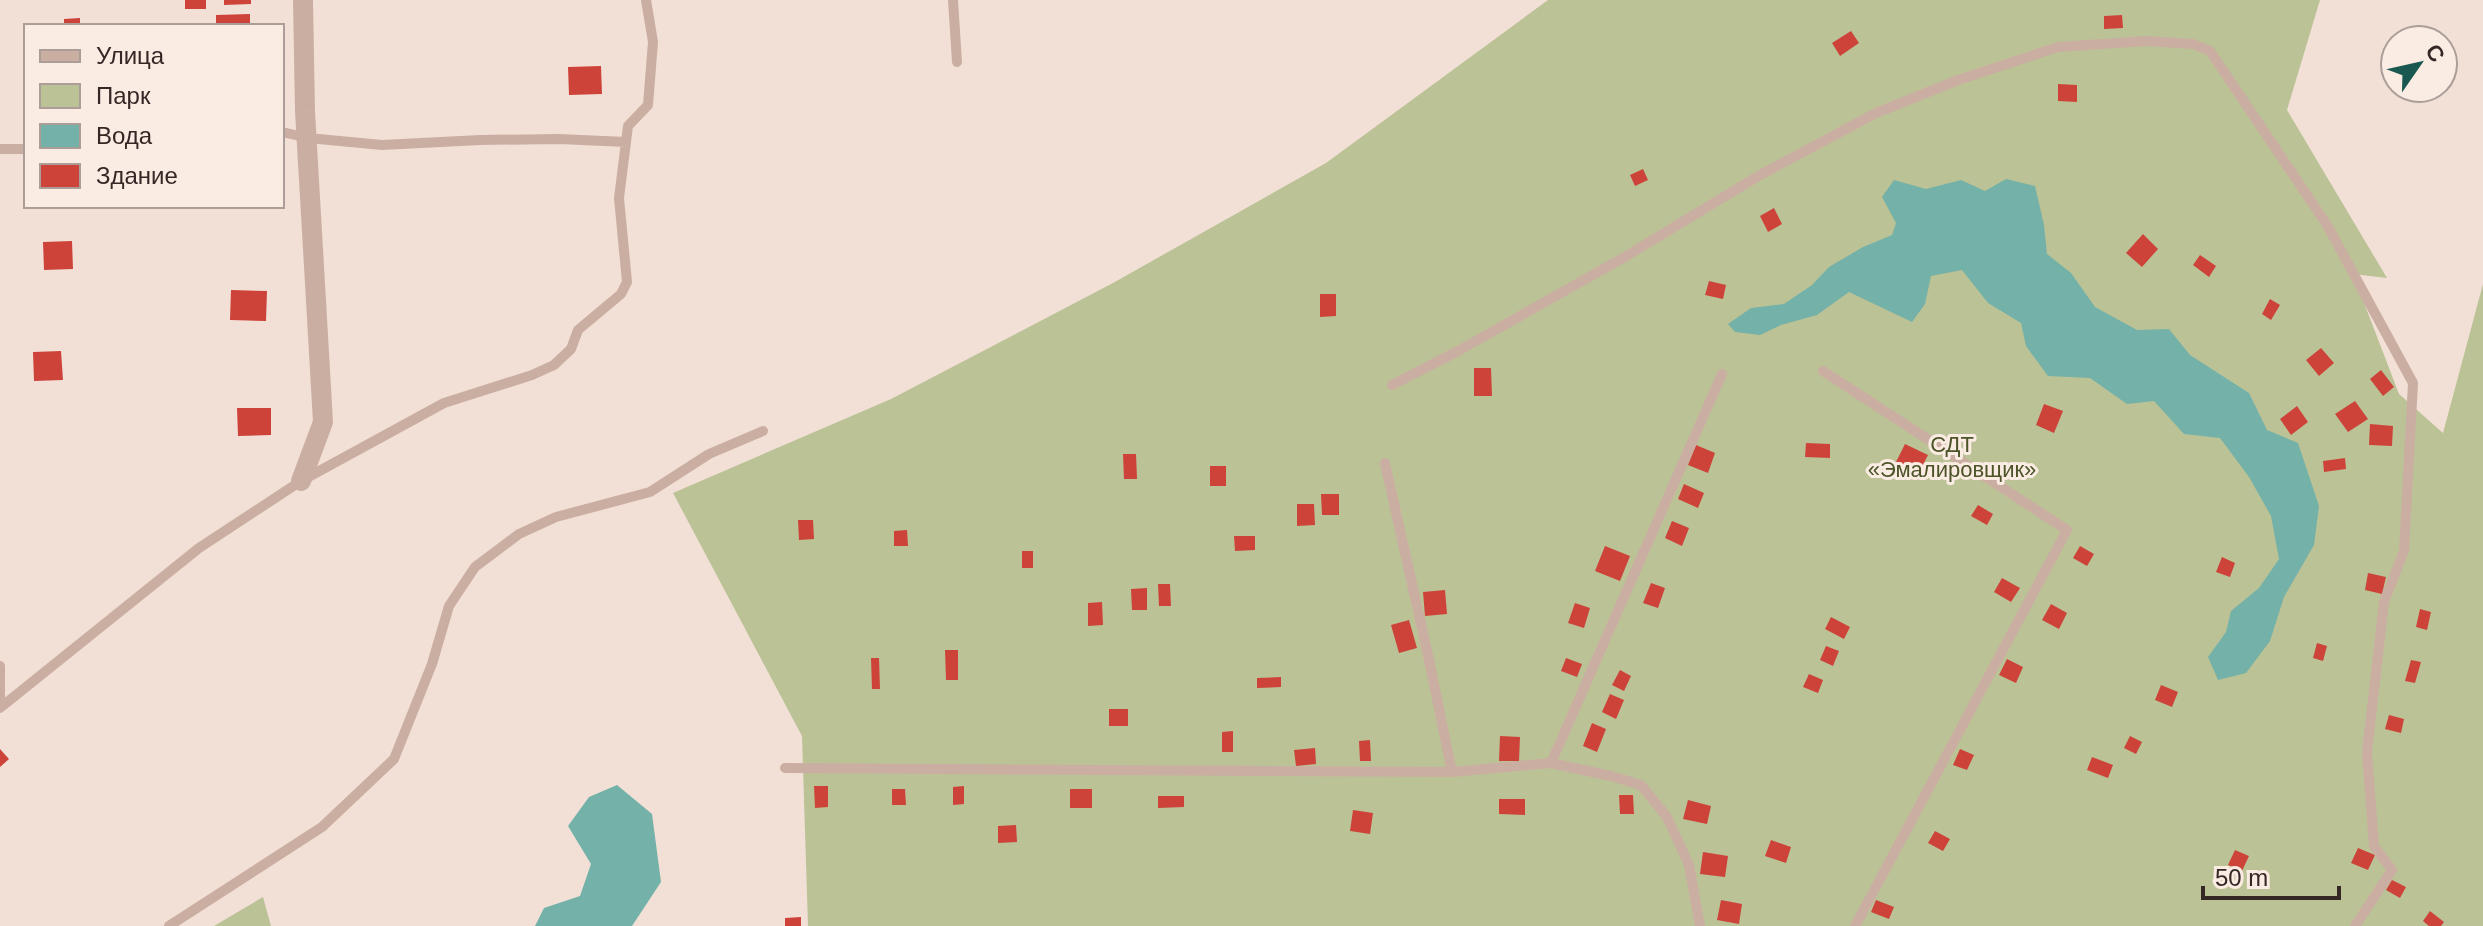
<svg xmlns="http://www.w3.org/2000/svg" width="2483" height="926" font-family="Helvetica,sans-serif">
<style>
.green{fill:#bbc296}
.water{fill:#74b1a8}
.building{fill:#cd433a}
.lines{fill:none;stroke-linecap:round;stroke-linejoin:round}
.service{stroke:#cbaea2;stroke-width:10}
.minor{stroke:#cbaea2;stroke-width:20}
.labels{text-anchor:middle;stroke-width:6;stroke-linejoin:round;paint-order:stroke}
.park-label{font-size:22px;fill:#4c5428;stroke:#faebe3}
</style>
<rect width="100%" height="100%" fill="#f2e0d7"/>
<path class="green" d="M1548 0H2320L2287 110 2387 278 2353 274 2399 394 2443 433 2483 284V926H808L802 736 673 493 891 399 1113 283 1326 163Z
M263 897 271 926H214Z"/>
<path class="water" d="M2006 179 2035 186 2044 225 2047 254 2071 273 2095 307 2137 330 2169 329 2190 355 2249 393 2267 430 2298 443 2319 506 2314 545 2284 597 2270 641 2246 673 2218 680 2208 657 2226 632 2231 611 2259 588 2279 559 2271 516 2249 477 2220 438 2184 434 2154 401 2127 404 2090 378 2048 376 2026 346 2021 323 1988 303 1962 270 1931 276 1925 304 1912 322 1849 292 1817 315 1781 325 1760 335 1735 332 1728 324 1751 308 1784 304 1812 285 1829 267 1863 247 1892 235 1896 223 1882 197 1894 180 1926 189 1961 180 1985 191Z
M617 785 652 814 661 882 632 926H535L544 908 580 896 591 864 568 826 589 797Z"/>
<path class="building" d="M185 0H206V9H185Z
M224 0H251V4L224 5Z
M250 14V26H216V15Z
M2122 15 2123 28 2104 29V16Z
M80 18V26H64V19Z
M1851 31 1859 43 1840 56 1832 43Z
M601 66 602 94 569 95 568 67Z
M2058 84 2077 85V102L2058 101Z
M1643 169 1648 180 1635 186 1630 175Z
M1774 208 1782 224 1768 232 1760 216Z
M2143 234 2158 249 2142 267 2126 253Z
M72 241 73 269 44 270 43 242Z
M2200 255 2216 266 2209 277 2193 265Z
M1709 281 1726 285 1723 299 1705 295Z
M231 290 267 291 266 321 230 320Z
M1320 294H1336V316L1320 317Z
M2270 299 2280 305 2271 320 2262 314Z
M2321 348 2334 363 2319 376 2306 360Z
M61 351 63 380 34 381 33 352Z
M1474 368H1491L1492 396H1474Z
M2381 370 2394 387 2383 396 2370 379Z
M2355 401 2368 419 2348 432 2335 414Z
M2044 404 2063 411 2054 433 2036 425Z
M2297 406 2308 422 2291 435 2280 419Z
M237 408H271V435L238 436Z
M2370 424 2393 426 2392 446 2369 445Z
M1806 443 1830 444V458L1805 457Z
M1905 444 1928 455 1919 473 1896 462Z
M1696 445 1715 453 1708 473 1688 465Z
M1123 454H1136L1137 479H1124Z
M2345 458 2346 469 2324 472 2323 461Z
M1210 466H1226V486H1210Z
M1684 484 1704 493 1698 508 1678 499Z
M1321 494H1339V515H1322Z
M1297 504H1314L1315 525 1297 526Z
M1978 505 1993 514 1987 525 1971 516Z
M798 520H813L814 539 799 540Z
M1672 521 1689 528 1682 546 1665 538Z
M907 530 908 546H894V531Z
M1234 536H1255V550L1235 551Z
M1605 546 1630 556 1620 581 1595 571Z
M2080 546 2094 554 2087 566 2073 558Z
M1022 551H1033V568H1022Z
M2222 557 2235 563 2230 577 2216 572Z
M2368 573 2386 577 2382 594 2365 590Z
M2002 578 2020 588 2011 602 1994 592Z
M1651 583 1665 588 1658 608 1643 603Z
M1158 584H1170L1171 606H1159Z
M1147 588V610H1132L1131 589Z
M1445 590 1447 614 1425 616 1423 592Z
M1102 602 1103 625 1088 626V603Z
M1575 603 1590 608 1584 628 1568 623Z
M2051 604 2067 613 2059 629 2042 620Z
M2420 609 2431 612 2427 630 2416 627Z
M1831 617 1850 627 1844 639 1825 629Z
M1409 620 1417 648 1399 653 1391 625Z
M2317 643 2327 646 2323 661 2313 658Z
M1826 646 1839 651 1833 666 1820 660Z
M945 650H958V680H946Z
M871 658H879L880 689H872Z
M1566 658 1582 664 1577 677 1561 671Z
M2007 659 2023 667 2016 683 1999 675Z
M2411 660 2421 662 2415 683 2405 681Z
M1620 670 1631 676 1624 691 1612 685Z
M1809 674 1823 680 1818 693 1803 687Z
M1281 677V687L1257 688V678Z
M2161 685 2178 692 2172 707 2155 700Z
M1610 694 1624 700 1616 719 1602 712Z
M1109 709H1128V726H1109Z
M2389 715 2404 719 2401 733 2385 729Z
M1592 723 1606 729 1597 752 1583 746Z
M1233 731V752H1222V732Z
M1500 736 1520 737 1519 761H1499Z
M2130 736 2142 742 2136 754 2124 748Z
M1370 740 1371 761H1360L1359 741Z
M1315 748 1316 764 1296 766 1294 750Z
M0 749 9 759 0 767Z
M1960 749 1974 755 1967 770 1953 765Z
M2092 757 2113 765 2108 778 2087 770Z
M814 786H828V807L815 808Z
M964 786V804L953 805V787Z
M892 789H905L906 805H892Z
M1070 789H1092V808H1070Z
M1619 795H1633L1634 814H1620Z
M1158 796H1184V807L1158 808Z
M1499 799H1525V815L1499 814Z
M1688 800 1711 806 1707 824 1683 819Z
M1353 810 1373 813 1370 834 1350 831Z
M1016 825 1017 842 998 843V826Z
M1935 831 1950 839 1943 851 1928 843Z
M1771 840 1791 847 1786 863 1765 856Z
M2358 848 2375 855 2368 870 2351 863Z
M2235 850 2249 856 2242 871 2228 865Z
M1703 852 1728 856 1725 877 1700 874Z
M2392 880 2406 887 2400 898 2386 890Z
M1721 900 1742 904 1739 924 1717 920Z
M1876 900 1894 907 1889 919 1871 912Z
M2430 911 2444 922 2441 926H2429L2423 921Z
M801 917V926H785V918Z"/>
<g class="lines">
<path class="service" d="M953 0 957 62
M282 132 308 138 382 145 480 140 559 139 626 142
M0 149H26
M1823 371 2067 530 1855 926
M1392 385 1458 351 1623 258 1760 175 1876 113 1958 80 2058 47 2146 41 2193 44 2210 51 2327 225 2413 383 2404 551 2384 602 2367 752 2374 846 2392 870 2355 926
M1385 463 1429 660 1452 772
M0 666V708
M1 707 199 548 301 481 444 403 532 375 554 365 571 349 578 330 621 294 627 282 619 198 628 126 648 105 653 42 646 0
M1551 763 1722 374
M785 768 1452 772 1551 763 1611 776 1641 785 1667 817 1689 865 1700 926
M169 926 322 827 394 759 432 664 449 606 475 567 519 534 556 517 650 492 709 454 763 431"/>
<path class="minor" d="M301 481 323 422 305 111 303 0"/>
</g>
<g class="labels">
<g class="park-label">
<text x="1952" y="452">СДТ<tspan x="1952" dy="25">«Эмалировщик»</tspan></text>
</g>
</g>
<rect x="24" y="24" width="260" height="184" fill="#faebe3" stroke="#ab9d97" stroke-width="2"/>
<rect x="40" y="50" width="40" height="12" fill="#cbaea2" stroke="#ab9d97" stroke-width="2"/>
<text x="96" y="64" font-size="24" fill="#352725">Улица</text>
<rect x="40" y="84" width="40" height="24" fill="#bbc296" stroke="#ab9d97" stroke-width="2"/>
<text x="96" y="104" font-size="24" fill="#352725">Парк</text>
<rect x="40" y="124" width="40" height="24" fill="#74b1a8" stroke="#ab9d97" stroke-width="2"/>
<text x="96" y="144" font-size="24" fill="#352725">Вода</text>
<rect x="40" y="164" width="40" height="24" fill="#cd433a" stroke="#ab9d97" stroke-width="2"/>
<text x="96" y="184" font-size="24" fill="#352725">Здание</text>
<g transform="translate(2419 64) rotate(56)"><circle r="38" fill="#faebe3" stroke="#ab9d97" stroke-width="2"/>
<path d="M0-6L14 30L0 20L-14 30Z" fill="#195851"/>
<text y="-12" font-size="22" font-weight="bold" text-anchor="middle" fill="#352725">С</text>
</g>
<path d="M2203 886v12h136v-12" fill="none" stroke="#352725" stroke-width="4"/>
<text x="2215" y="886" font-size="24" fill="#352725" stroke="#faebe3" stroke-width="6" paint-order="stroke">50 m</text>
</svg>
